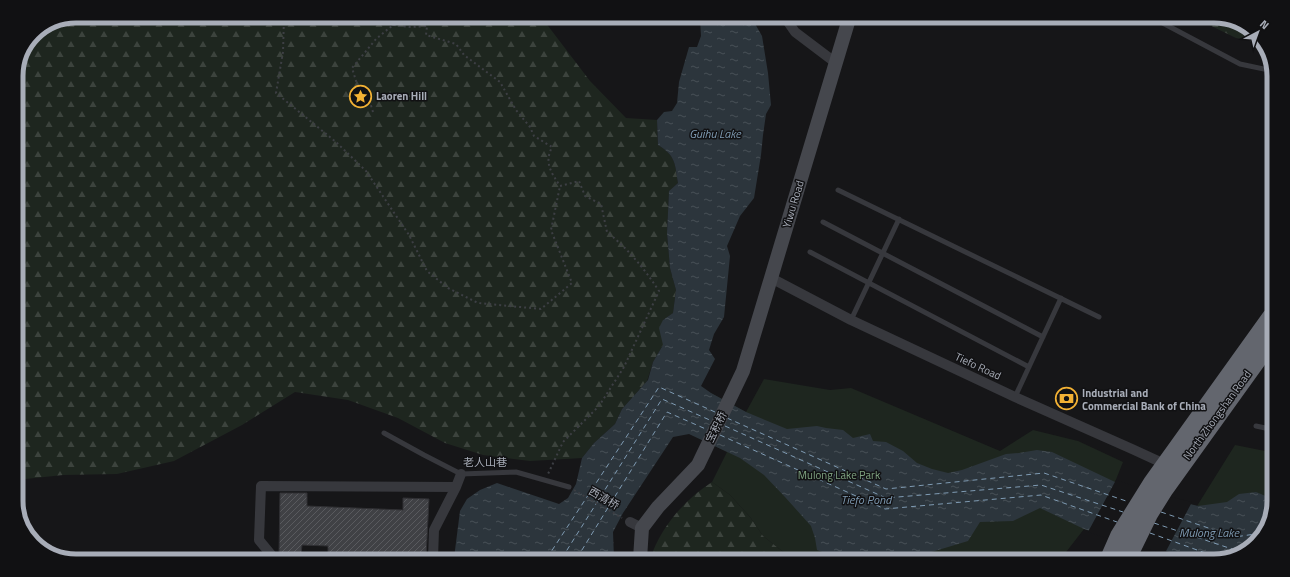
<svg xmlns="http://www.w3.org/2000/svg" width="1290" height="577" font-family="'Titillium Web','Noto Sans SC',sans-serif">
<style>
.green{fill:#1e261f}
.forest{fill:url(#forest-firs)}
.water{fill:url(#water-ripples)}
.pier{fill:#161618}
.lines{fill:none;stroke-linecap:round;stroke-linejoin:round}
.ferry{stroke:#7f9bb3;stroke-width:1;stroke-dasharray:5 4;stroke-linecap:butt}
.building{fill:url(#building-hatch);stroke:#303034}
.path{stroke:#3d3f44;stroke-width:2;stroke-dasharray:2 3;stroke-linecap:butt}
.lane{stroke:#37383d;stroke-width:5}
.street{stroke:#37383d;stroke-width:10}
.secondary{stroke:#45474d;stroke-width:14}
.highway{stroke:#63666e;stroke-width:18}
.labels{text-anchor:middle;stroke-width:3;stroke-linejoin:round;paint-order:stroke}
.poi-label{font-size:11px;font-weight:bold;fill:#a8adb8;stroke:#111113;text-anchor:start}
.street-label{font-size:11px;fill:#a8adb8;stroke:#111113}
.park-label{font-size:11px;fill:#7fa381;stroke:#111113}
.water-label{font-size:12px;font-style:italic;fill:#7f9bb3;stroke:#111113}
.rim{fill:none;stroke:#a8adb8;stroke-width:5}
</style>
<defs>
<pattern id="forest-firs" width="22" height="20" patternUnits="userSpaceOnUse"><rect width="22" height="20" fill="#1e261f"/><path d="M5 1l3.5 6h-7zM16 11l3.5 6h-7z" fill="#3c433d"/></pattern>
<pattern id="water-ripples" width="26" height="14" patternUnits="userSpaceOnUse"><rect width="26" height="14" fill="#2c353c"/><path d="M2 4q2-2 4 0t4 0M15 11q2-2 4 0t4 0" fill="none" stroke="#485056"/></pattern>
<pattern id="building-hatch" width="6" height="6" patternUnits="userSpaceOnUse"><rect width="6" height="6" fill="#404145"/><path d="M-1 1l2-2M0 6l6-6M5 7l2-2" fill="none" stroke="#595a5e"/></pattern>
</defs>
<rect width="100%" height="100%" fill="#161618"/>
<path class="green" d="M764 379 830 390 851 388 1000 451 1033 430 1078 441 1123 462 1115 482 1154 495 1197 506 1235 445 1270 452 1269 524 1247 551 1214 561H1183L1170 552 1128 543 1084 529 1063 556 1051 560 792 559 763 536 750 517 730 495 712 482 727 452 690 434 711 393 746 412Z"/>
<path class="forest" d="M76 16 542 18 590 81 626 118 657 120 658 145C676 156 675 164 678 183L669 191 667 233 670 268 676 290 673 313 663 320V345L653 362 647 381 622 409 615 424 594 443 582 458 530 461 483 455 445 443 398 418 348 400 295 392 242 425 174 461 117 474 63 475 16 480V72L34 33Z
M1201 21H1237L1263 42 1236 38Z
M712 482 730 495 750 517 763 536 792 559H650C661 527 684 500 712 482Z"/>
<path class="water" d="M700 19H750L754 22 762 36 768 73 771 105 766 114 763 135 761 155 754 198 740 216 727 246 730 256 724 317 714 334 709 350 715 359 701 386 711 393 746 412 787 429 817 426 826 428 843 430 853 438 870 434 873 441 886 442 903 451 917 463 932 469 948 473 962 470 1006 454 1019 453 1037 450 1052 452 1115 482 1154 495 1198 506 1227 502 1239 494 1256 492 1268 497 1270 496 1269 524 1247 551 1214 561H1183L1170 552 1128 543 1084 529 1040 508 1013 521 980 522 968 541 905 560H843L817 550 815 538 811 526 785 497 764 475 740 458 689 434 673 437 623 513 613 532 614 559 454 558 460 511 467 499 480 490 497 483 559 504 568 498 576 484 582 458 594 443 615 424 622 409 648 380 653 362 663 345 659 328 663 320 673 313 676 290 670 268 667 233 669 191 678 183C675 164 676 156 658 145L657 120 664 112 672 111 677 103 679 82 689 47H697L701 36Z"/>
<path class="pier" d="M1116 480 1155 493 1192 502 1165 553 1127 545 1088 532Z"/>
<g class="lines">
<path class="ferry" d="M727 418 886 489 1044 473 1129 502
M725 426 886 498 1041 485 1123 512
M720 435 885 509 1041 495 1117 522
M1161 512 1235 537 1262 533
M1154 523 1235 550 1250 548
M1150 533 1222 559
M547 558 659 387 715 412
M562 558 662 399 712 421
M577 558 667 412 708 430"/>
</g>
<path class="building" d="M280 493H307V506L403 510V498L429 499 426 558 328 557V546L302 545 301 554 279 553Z"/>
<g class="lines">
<path class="path" d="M284 17 283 52 276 93 336 142 366 171 409 235 427 271 448 288 478 303 541 309 572 283 551 230 560 186
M379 17 393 25V17
M373 112 369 99 357 84 352 68 376 39 393 25 411 27 427 26 426 35 456 44 464 55 500 82 516 110 530 127 534 136 552 147C544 163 551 172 560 186L579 181 585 196 601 204 607 232C628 249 644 268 659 291L624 367 599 406 563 442 548 474
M574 490 622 518"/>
<path class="lane" d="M1157 20 1240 64 1273 71
M838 190 1099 317
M823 222 1043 337
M810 252 1029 367
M851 320 899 219
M1015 397 1061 298
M1256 426 1270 429
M384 433 424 455 461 474 516 472 569 487"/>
<path class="street" d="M786 19 795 32 836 63
M771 278 851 320 1015 397 1132 449 1169 466
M630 522 642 528
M273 557 259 540 261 486 456 487
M433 558 434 530 456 487 461 474"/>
<path class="secondary" d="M640 559 642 528 658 507 698 465 743 371 849 19"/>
<path class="highway" d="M1108 561 1119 536 1152 483 1271 317
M1126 561 1149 514 1164 490 1271 341"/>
</g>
<defs>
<symbol id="sight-ring" viewBox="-11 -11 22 22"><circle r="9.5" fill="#111113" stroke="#f2b134" stroke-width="1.5"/><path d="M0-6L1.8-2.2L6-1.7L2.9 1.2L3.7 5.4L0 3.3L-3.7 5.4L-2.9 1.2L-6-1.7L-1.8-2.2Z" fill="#f2b134"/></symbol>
<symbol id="bank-ring" viewBox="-11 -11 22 22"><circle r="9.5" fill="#111113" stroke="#f2b134" stroke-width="1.5"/><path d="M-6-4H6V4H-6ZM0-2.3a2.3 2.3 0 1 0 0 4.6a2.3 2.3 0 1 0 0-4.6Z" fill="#f2b134"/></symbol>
</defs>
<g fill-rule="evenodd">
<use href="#sight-ring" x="348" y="84" width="25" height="25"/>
<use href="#bank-ring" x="1054" y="386" width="25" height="25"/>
</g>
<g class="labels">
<g class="poi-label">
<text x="376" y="100">Laoren Hill</text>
<text x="1082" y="397">Industrial and<tspan x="1082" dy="13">Commercial Bank of China</tspan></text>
</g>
<g class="street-label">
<text transform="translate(793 204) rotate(-73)" y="4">Yiwu Road</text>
<text transform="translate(978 366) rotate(25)" y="4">Tiefo Road</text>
<text transform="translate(1217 415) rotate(-54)" y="4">North Zhongshan Road</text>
<text transform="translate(716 427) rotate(-64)" y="4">宝积桥</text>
<text x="485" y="466">老人山巷</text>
<text transform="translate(604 498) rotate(30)" y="4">西清桥</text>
</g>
<g class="park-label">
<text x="839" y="479">Mulong Lake Park</text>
</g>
<g class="water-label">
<text x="715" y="138">Guihu Lake</text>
<text x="866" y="504">Tiefo Pond</text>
<text x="1209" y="537">Mulong Lake</text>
</g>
</g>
<path d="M0 0H1290V577H0ZM76 23H1214A53 53 0 0 1 1267 76V501A53 53 0 0 1 1214 554H76A53 53 0 0 1 23 501V76A53 53 0 0 1 76 23Z" fill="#111113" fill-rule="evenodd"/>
<path class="rim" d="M76 23H1214A53 53 0 0 1 1267 76V501A53 53 0 0 1 1214 554H76A53 53 0 0 1 23 501V76A53 53 0 0 1 76 23Z"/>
<g transform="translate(1258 32) rotate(41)" stroke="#111113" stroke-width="3" paint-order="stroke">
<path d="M0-3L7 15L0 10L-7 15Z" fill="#a8adb8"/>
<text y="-6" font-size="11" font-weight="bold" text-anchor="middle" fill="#a8adb8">N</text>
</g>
</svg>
